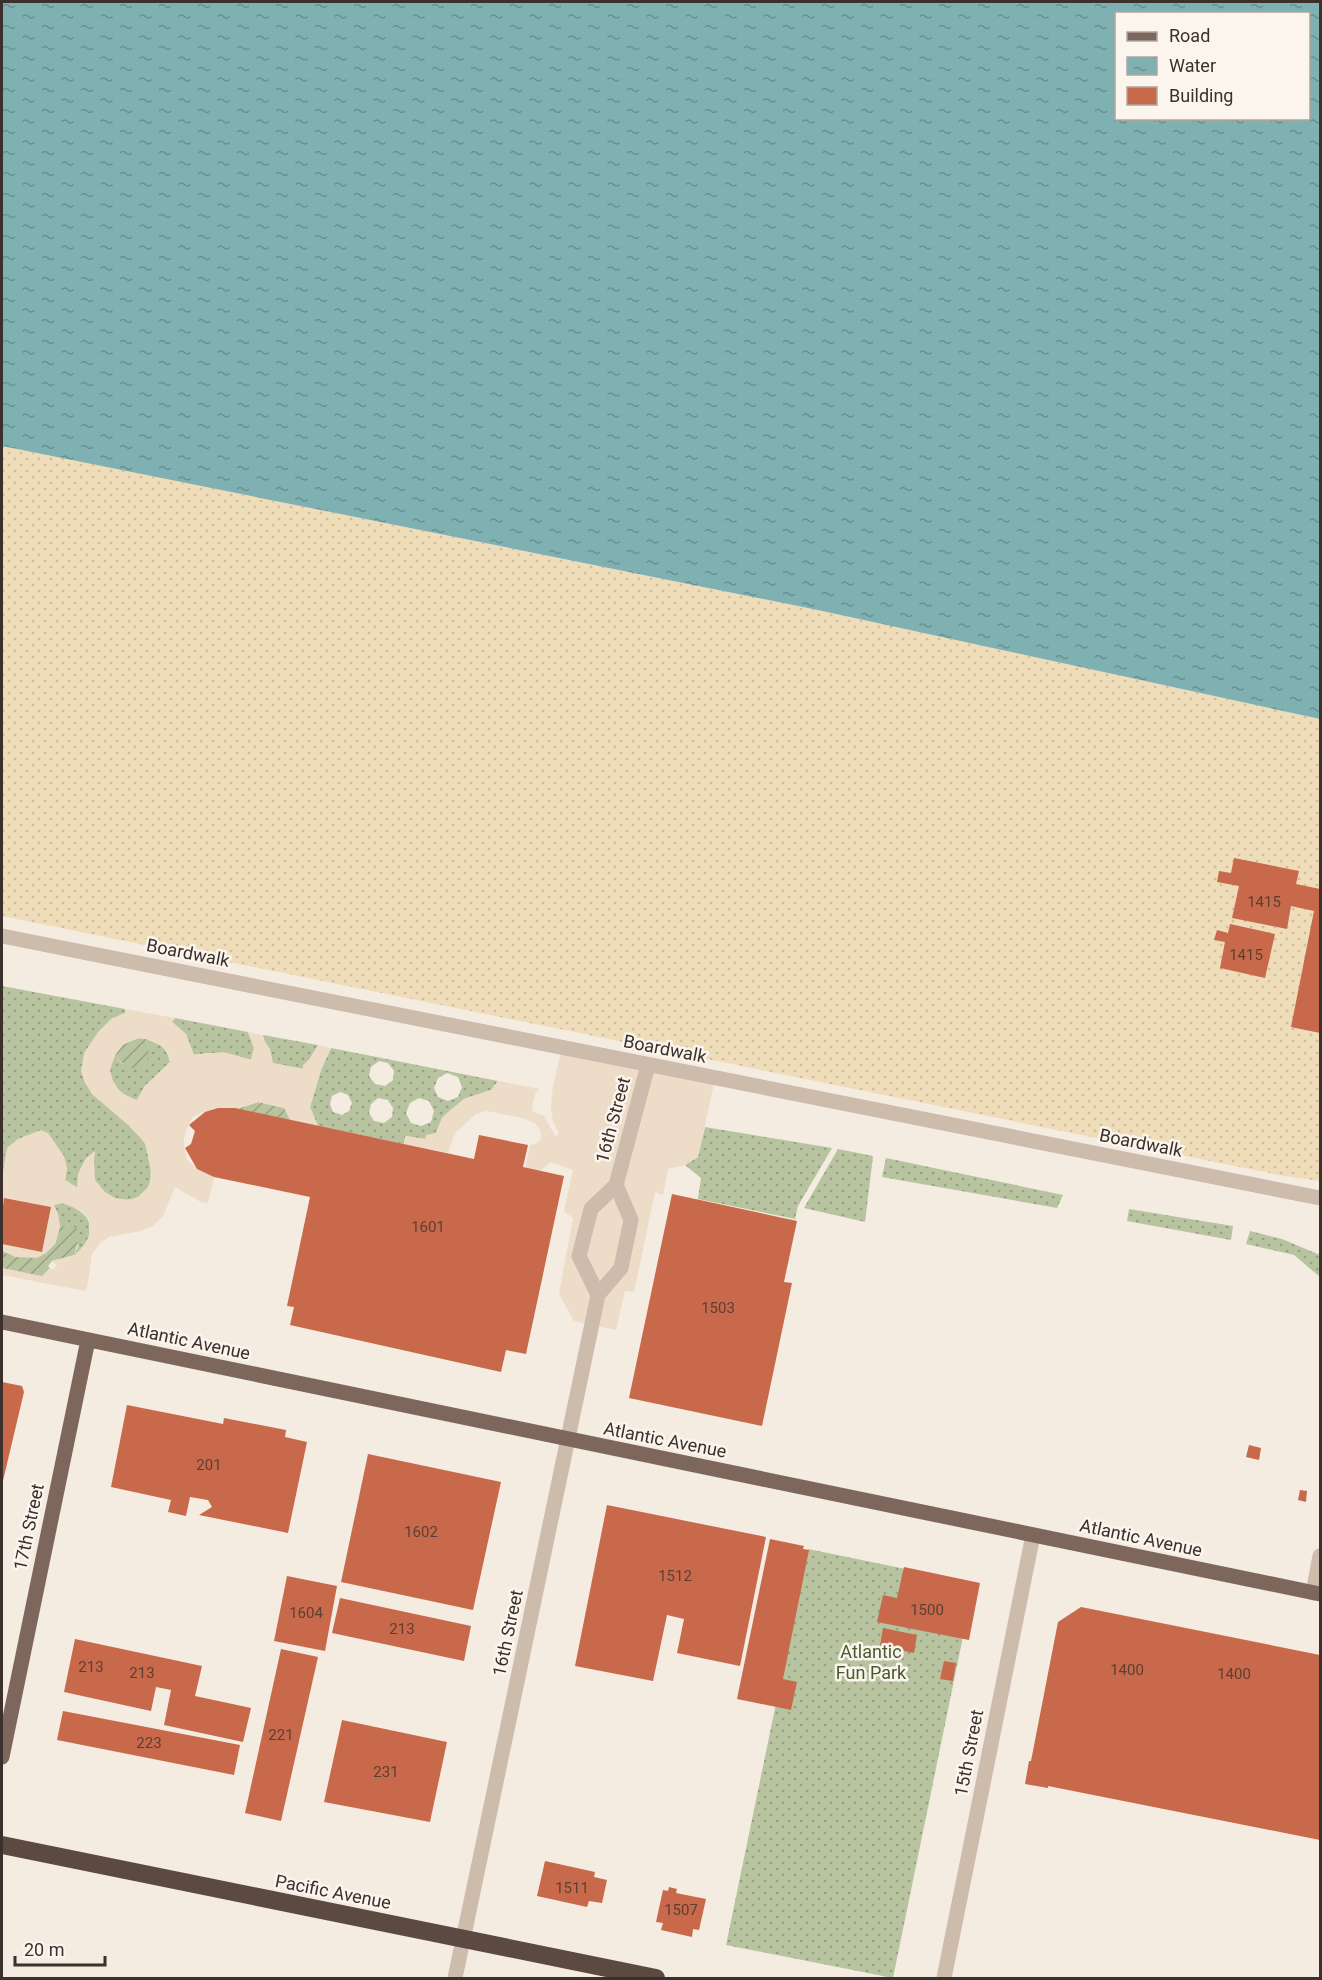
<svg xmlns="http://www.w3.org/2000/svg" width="1322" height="1980" font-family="Roboto,sans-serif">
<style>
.grass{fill:url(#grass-dots);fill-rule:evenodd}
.sand{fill:url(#sand-dots)}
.garden{fill:url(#garden-furrows)}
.plaza{fill:#ecdcc8;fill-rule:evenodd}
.water{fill:url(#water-ripples);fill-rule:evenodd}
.building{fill:#c8694b}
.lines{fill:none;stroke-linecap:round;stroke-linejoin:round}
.minor{stroke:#cdbbac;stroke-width:15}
.major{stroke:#7d675c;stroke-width:15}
.highway{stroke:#5c4a42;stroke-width:18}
.labels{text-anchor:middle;stroke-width:5;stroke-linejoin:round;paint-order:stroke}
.number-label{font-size:15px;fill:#5e3e33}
.street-label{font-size:18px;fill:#3b302b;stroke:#fbf5ee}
.park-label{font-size:18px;fill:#4a5a2e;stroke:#fbf5ee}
</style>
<defs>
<pattern id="grass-dots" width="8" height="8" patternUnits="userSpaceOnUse" patternTransform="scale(1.5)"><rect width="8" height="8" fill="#b8c4a0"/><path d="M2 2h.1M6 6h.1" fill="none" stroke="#97a083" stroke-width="1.8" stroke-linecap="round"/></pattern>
<pattern id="sand-dots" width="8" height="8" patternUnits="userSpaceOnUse" patternTransform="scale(1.5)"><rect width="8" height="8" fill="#efdcb8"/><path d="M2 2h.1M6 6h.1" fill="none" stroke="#cebd9e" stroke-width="1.8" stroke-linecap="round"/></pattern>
<pattern id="garden-furrows" width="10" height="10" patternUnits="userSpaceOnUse" patternTransform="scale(1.5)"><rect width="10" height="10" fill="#b8c4a0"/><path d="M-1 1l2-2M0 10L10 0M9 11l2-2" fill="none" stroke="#97a083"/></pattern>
<pattern id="water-ripples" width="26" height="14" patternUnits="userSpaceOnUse" patternTransform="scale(1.5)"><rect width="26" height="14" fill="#7fb0b2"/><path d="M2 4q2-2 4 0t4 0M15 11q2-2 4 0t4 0" fill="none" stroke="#699091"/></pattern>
</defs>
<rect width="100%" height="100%" fill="#f4ebe1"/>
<path class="grass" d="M2 986 125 1009V1013L111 1019 92 1094C110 1108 131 1123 144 1142 148 1148 148 1157 150 1165 158 1210 105 1207 95 1180 92 1172 93 1161 95 1152 81 1161 78 1172 78 1188L65 1180 67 1168 2 1177Z
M175 1018 248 1032 254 1048 251 1060C232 1054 214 1051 193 1055L186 1034 172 1022Z
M263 1035 318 1045 309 1060 304 1065 303 1069 272 1063C272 1051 264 1045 263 1035Z
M146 1039C160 1044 167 1047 170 1062L145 1086 137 1100C124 1096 108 1085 110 1069 111 1064 114 1059 115 1055L122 1064 149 1048Z
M331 1048 498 1081 491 1090 464 1099 442 1118 436 1133 425 1139 406 1136 404 1144 318 1126 310 1107 321 1070ZM379 1061 388 1063 394 1071 393 1080 385 1086 375 1084 369 1076 371 1067ZM447 1073 458 1077 462 1087 458 1097 448 1101 438 1097 434 1088 438 1078ZM340 1092 348 1095 352 1103 349 1111 342 1115 333 1112 330 1104 332 1096ZM378 1098 388 1100 393 1108 392 1117 384 1123 374 1121 369 1113 371 1104ZM419 1098 429 1101 434 1111 431 1122 421 1126 411 1123 406 1113 410 1103Z
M705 1127 832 1148 798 1206 795 1219 698 1199 701 1178 685 1165 698 1157Z
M838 1149 873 1156 865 1222 804 1208Z
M886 1158 1063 1195 1057 1208 882 1177Z
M62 1203C93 1212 100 1232 75 1255L78 1246 69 1225 60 1227 58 1214 53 1205Z
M1129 1209 1233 1226 1231 1240 1127 1221Z
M1250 1231 1282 1239 1320 1255V1277L1294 1255 1246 1244Z
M808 1549 974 1583 893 1978 726 1945Z"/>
<path class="sand" d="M2 446 813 609 1320 719V1181L1284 1176 2 916Z"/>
<path class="garden" d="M139 1038 146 1039 149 1048 147 1063C132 1072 125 1068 115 1055L123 1044Z
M258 1102 285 1108 290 1120 237 1109Z
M69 1225 76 1228 79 1233 75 1255 52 1261 48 1266 50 1268 42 1277 2 1268V1250L6 1253 37 1258 55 1244 60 1227Z"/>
<path class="plaza" d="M125 1009 175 1018 172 1022 186 1034 194 1055 224 1052 251 1060 254 1048 248 1032 263 1035V1039L270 1049 273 1063 303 1069V1065L309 1060 318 1045 331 1048 321 1070 310 1107 318 1126 290 1120 284 1108 258 1102 237 1109 218 1108 201 1113 193 1117 188 1126 184 1137V1147L187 1159 197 1169 214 1177 208 1203 201 1202 175 1187 163 1216 153 1226 141 1231 109 1237 100 1243 92 1254 87 1288 85 1291 2 1275V1268L42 1276 50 1268 53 1270 57 1265 51 1261 75 1255 83 1248 89 1238V1220L83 1212 73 1207 62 1203 54 1205 58 1214 60 1227 55 1244 46 1253 37 1258 15 1257 2 1250V1244L42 1252 51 1207 5 1198 2 1213V1177L7 1148 18 1139 41 1130 48 1133 64 1156 67 1168 65 1180 77 1188 78 1174 86 1158 95 1151 94 1160 95 1180 105 1192 115 1198 127 1200 137 1198 149 1186 152 1175 145 1143 128 1125 92 1094 85 1083 81 1071 84 1053 98 1032 111 1019 125 1013ZM138 1038 146 1039 164 1047 168 1053 170 1062 145 1086 137 1100 127 1097 119 1090 113 1081 110 1070 115 1055 123 1045Z
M562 1048 715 1079 698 1157 685 1165 668 1169 663 1195 655 1192 634 1292 625 1291 616 1330 574 1321 559 1294 573 1218 564 1211 573 1170 551 1162 540 1171 525 1168 530 1145 536 1144 541 1139V1131L536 1124 523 1118 487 1111 476 1114 455 1133 448 1153 404 1144 405 1136 425 1139 426 1135 436 1133 442 1118 449 1111 464 1099 491 1090 498 1081 540 1089 536 1092 533 1102 532 1111 544 1116 555 1136 559 1133 553 1122 551 1107 553 1086Z"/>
<path class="water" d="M2 2H1320V719L813 609 2 446ZM1116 14H1308V118H1116Z"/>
<path class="building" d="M1234 858 1299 871 1296 884 1320 889V1033L1291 1027 1314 911 1291 906 1287 929 1232 918 1239 886 1217 882 1219 871 1231 873Z
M1230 924 1275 934 1265 978 1220 968 1225 942 1214 940 1217 930 1228 933Z
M218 1108H235L474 1159 479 1135 528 1145 523 1167 564 1176 526 1354 506 1350 501 1372 290 1325 294 1307 287 1306 310 1197 214 1177 197 1169 185 1148 191 1144 195 1131 189 1125 205 1112Z
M672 1194 797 1221 784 1282 792 1283 762 1426 629 1398Z
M4 1198 51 1207 42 1252 2 1244V1213Z
M2 1382 22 1386 24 1392 2 1485Z
M127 1405 223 1424 224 1418 286 1430 285 1437 307 1442 288 1533 199 1515 212 1507 208 1500 190 1497 186 1516 168 1512 171 1500 111 1487Z
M1249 1445 1261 1448 1259 1460 1246 1457Z
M368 1454 501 1482 473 1610 341 1582Z
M1300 1490 1307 1491 1306 1502 1298 1500Z
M607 1505 766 1537 740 1666 677 1653 684 1619 667 1615 653 1681 575 1666Z
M770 1539 804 1546 803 1549 809 1550 783 1679 797 1682 791 1710 737 1699Z
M904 1567 980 1583 969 1640 877 1622 883 1595 897 1598Z
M287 1576 337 1586 325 1651 274 1641Z
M340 1598 471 1626 464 1661 332 1633Z
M1081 1607 1320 1655V1840L1048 1786V1788L1025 1784 1029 1761H1031L1058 1622Z
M883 1628 917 1635 914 1653 880 1646Z
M75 1639 202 1666 195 1696 251 1708 243 1742 164 1725 171 1690 156 1687 151 1711 64 1692Z
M281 1649 318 1657 281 1821 245 1813Z
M944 1661 956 1663 953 1681 940 1679Z
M63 1711 240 1745 234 1775 57 1740Z
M342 1720 447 1742 430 1822 324 1802Z
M545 1861 595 1872 594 1877 607 1880 602 1903 589 1901 587 1907 537 1896Z
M669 1887 677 1889 676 1893 706 1899 699 1930 693 1929 692 1937 661 1930 663 1923 656 1922 663 1890 668 1891Z"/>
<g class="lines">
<path class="minor" d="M2 936 1320 1198
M598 1295 579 1256 591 1209 616 1185 648 1065
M1313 1593 1320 1556
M455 1978 598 1295 621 1268 631 1220 616 1185
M944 1978 1033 1535"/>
<path class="major" d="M2 1322 1320 1594
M2 1757 88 1340"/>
<path class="highway" d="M2 1845 656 1978"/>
</g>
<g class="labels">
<g class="number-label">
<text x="1264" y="907">1415</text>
<text x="1246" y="960">1415</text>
<text x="428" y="1232">1601</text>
<text x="718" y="1313">1503</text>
<text x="209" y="1470">201</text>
<text x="421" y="1537">1602</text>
<text x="675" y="1581">1512</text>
<text x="927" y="1615">1500</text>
<text x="306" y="1618">1604</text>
<text x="402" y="1634">213</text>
<text x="91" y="1672">213</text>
<text x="1127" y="1675">1400</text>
<text x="142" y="1678">213</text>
<text x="1234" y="1679">1400</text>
<text x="281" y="1740">221</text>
<text x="149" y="1748">223</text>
<text x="386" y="1777">231</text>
<text x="572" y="1893">1511</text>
<text x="681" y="1915">1507</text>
</g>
<g class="street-label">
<text transform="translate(188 953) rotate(11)" y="6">Boardwalk</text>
<text transform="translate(665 1049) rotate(11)" y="6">Boardwalk</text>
<text transform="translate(613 1120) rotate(-75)" y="6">16th Street</text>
<text transform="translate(1141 1143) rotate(11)" y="6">Boardwalk</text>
<text transform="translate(189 1341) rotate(12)" y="6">Atlantic Avenue</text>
<text transform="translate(665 1440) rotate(11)" y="6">Atlantic Avenue</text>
<text transform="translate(29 1527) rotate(-78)" y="6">17th Street</text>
<text transform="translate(1141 1538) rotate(12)" y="6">Atlantic Avenue</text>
<text transform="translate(508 1633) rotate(-78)" y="6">16th Street</text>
<text transform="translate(969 1753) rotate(-79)" y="6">15th Street</text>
<text transform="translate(333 1892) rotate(11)" y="6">Pacific Avenue</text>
</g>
<g class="park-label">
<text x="871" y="1658">Atlantic<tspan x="871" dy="21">Fun Park</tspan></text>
</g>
</g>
<rect width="1322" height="1980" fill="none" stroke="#3b302b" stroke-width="6"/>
<rect x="1115" y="12" width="195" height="108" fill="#fbf5ee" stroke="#aea6a0" stroke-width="1.5"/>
<rect x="1127" y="32" width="30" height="9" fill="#7d675c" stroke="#aea6a0" stroke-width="1.5"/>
<text x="1169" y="42" font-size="18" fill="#3b302b">Road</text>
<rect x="1127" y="57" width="30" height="18" fill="url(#water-ripples)" stroke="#aea6a0" stroke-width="1.5"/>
<text x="1169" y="72" font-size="18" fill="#3b302b">Water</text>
<rect x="1127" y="87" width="30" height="18" fill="#c8694b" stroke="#aea6a0" stroke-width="1.5"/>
<text x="1169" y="102" font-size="18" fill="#3b302b">Building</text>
<path d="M15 1956v9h90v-9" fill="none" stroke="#3b302b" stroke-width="3"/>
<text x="24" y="1956" font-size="18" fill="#3b302b" stroke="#fbf5ee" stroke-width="4.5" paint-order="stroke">20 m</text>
</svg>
